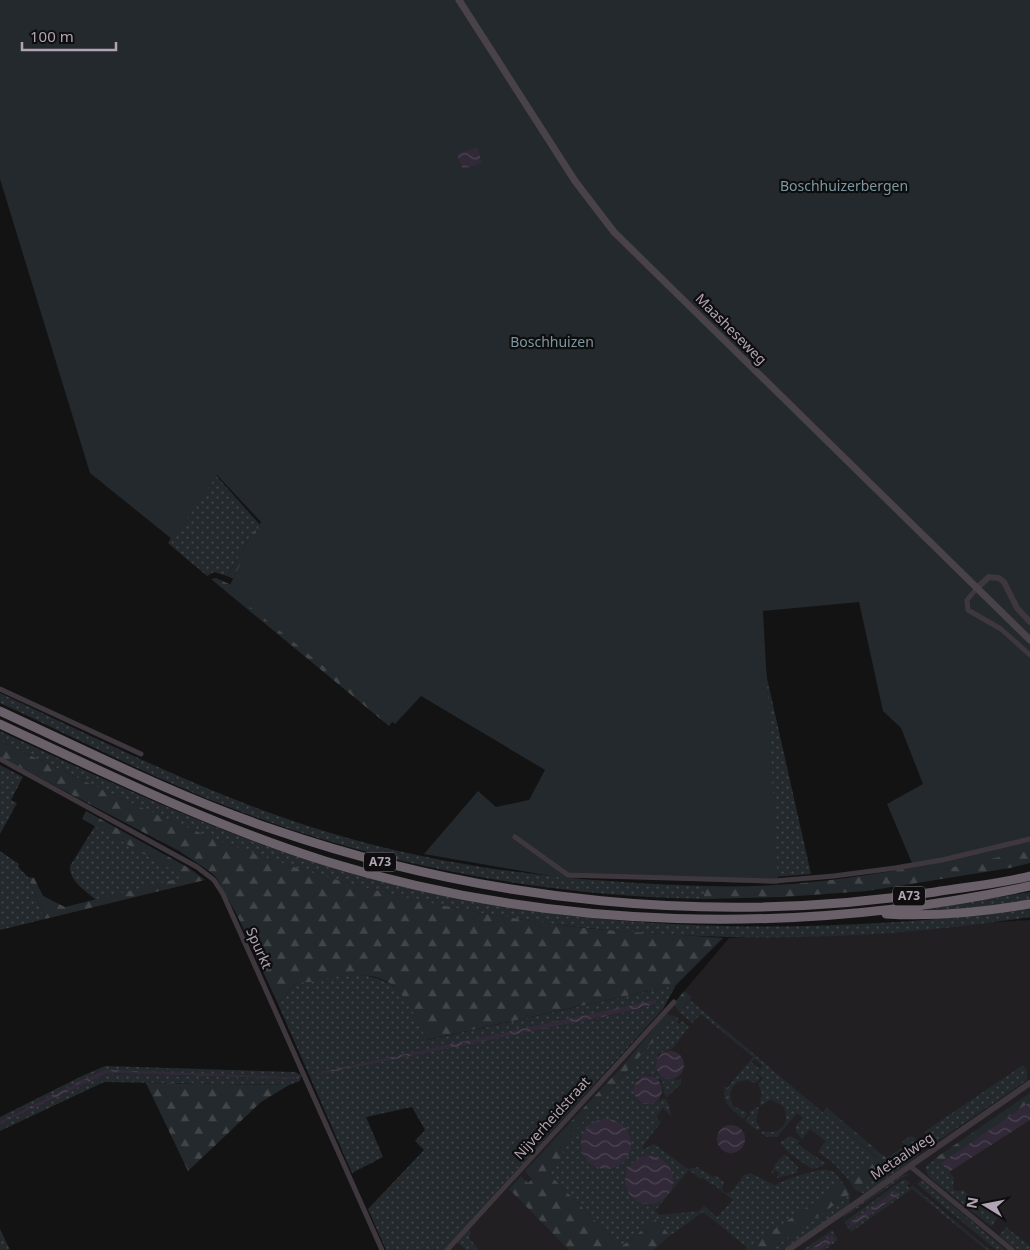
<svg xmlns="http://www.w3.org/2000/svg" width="1030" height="1250" font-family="'Noto Sans',sans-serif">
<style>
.built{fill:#211f21}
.grass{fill:url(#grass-dots);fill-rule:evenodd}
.forest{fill:url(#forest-firs)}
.park{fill:#23292c}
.water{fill:url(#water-waves)}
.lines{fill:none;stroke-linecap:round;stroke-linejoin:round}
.minor{stroke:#3e383e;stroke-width:5}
.tertiary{stroke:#3e383e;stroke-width:6}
.secondary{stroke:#494249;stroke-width:7}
.motorway{stroke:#69606a;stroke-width:9}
.labels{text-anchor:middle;stroke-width:4.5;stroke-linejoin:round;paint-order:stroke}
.shield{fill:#0f0e0f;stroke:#817783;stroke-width:1}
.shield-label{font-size:12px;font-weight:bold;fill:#b2a4b5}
.park-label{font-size:14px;fill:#7b98a0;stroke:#0f0e0f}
.street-label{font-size:14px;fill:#b2a4b5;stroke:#0f0e0f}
</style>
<defs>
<pattern id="grass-dots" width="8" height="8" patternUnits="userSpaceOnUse" patternTransform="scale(1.25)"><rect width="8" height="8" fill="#23292c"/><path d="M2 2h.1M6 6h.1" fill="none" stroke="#414548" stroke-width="1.8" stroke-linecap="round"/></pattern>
<pattern id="forest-firs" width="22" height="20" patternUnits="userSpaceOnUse" patternTransform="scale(1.25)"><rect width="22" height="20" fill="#23292c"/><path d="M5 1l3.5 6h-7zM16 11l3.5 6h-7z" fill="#414548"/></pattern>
<pattern id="water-waves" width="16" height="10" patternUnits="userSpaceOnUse" patternTransform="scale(1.25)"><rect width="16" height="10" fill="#322938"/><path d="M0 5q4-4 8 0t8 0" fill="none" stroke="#4d4553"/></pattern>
</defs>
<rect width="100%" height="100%" fill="#141314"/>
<path class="built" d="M1030 920V1250H447L681 995 729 938Z"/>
<path class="grass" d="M213 472 262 527 261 540 255 530 227 576 214 572 207 576 168 543 208 473Z
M766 669 767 678 811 874 774 877Z
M0 693C109 744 218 800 334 834 455 870 578 882 704 886V899C544 896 383 866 234 809 154 779 78 739 0 703Z
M0 731C105 780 210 830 321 864 549 934 795 939 1030 909V917C775 957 493 940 249 852 164 821 82 780 0 741Z
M0 765 23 777 11 800 17 803 0 834Z
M95 826 186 877 185 878 96 900C86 891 69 881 70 866Z
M0 851 19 864 18 867 28 877 45 919 0 930Z
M1030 892V902L899 914Z
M353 974C404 979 407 999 427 1040L676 985 663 1009 444 1250H386L368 1209 424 1150 415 1141 425 1130 412 1107 366 1117 383 1157 352 1173 278 1004 297 982ZM656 1001V1004L617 1014 311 1075Z
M690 1000 878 1159 848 1179 831 1161 818 1152 825 1141 810 1129 802 1139 796 1132V1125L803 1118 797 1113 777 1137H767L761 1133 763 1131C780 1136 792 1122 783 1106L771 1100 759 1106 762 1094 758 1084 763 1078 757 1074 763 1066 755 1059 751 1062 760 1069 756 1074 760 1079 755 1083 747 1080 737 1082C730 1089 728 1096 733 1106L746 1112 747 1115 743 1119C733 1110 721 1104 725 1089L722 1086 727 1088 753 1057 701 1014 692 1023 685 1017 686 1014 684 1016 679 1012Z
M675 1016 679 1019 677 1022 679 1024 682 1021 689 1027 672 1049 658 1054C652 1077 660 1076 679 1080L681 1077V1084L667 1097 664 1094 662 1081 649 1075 637 1079C630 1105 643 1109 664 1098L667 1100 672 1117 663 1108 656 1117 661 1122 642 1147 644 1149 654 1144 688 1169 697 1167 713 1177 715 1175 724 1182 722 1190 725 1193 731 1192 744 1175 750 1173 775 1185C786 1179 821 1166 832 1171 836 1173 840 1179 843 1183L748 1248 703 1212 670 1236 656 1219 621 1247 549 1174 565 1155 559 1149ZM689 1170 701 1179 703 1178 712 1185 713 1184 733 1200 717 1217 704 1206 699 1211 660 1215 655 1211Z
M1023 1065 1027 1070V1080L935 1143 930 1141 924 1132Z
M105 1066 295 1072 301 1075 300 1081 289 1085 104 1082 0 1131V1124L108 1073 297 1079 295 1077 101 1071 0 1121V1117L84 1075Z
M757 1107 759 1108 756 1120 760 1128 758 1131 745 1121 750 1115 749 1112Z
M791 1136 800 1141 789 1153 780 1142Z
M911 1136 915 1138 921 1146 919 1155 865 1194 855 1190 893 1164 887 1158 905 1145 902 1141Z
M798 1144 825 1163 823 1166 812 1169 789 1153Z
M785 1154 798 1167 797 1173 777 1178 779 1173 775 1170 771 1175 775 1164Z
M937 1157 954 1178 953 1188 955 1191 963 1190 997 1218 992 1227 929 1177 925 1167Z
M911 1174 902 1178 843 1218 844 1215 902 1175Z
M904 1179 910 1183 907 1185 909 1188 913 1186 990 1250H986L912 1189 851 1232 844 1222Z
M922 1180 1006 1250H996L917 1184Z
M850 1194 849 1205 783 1250H770Z
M1006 1227 1030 1246V1250H1017L1001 1237 1000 1234Z
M0 1229 10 1250H0Z
M469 1229 471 1233 469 1237 478 1250H466L457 1242Z
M832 1230 838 1240 825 1250H820L834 1240 832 1235 809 1250H803Z"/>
<path class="forest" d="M255 530 258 534 247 585 227 576Z
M216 578 262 599 416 689 389 726 211 579Z
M0 741C82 780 164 821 250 852 358 891 473 915 586 928 632 933 677 934 723 938L676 985 426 1040C404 992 395 968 336 977 323 978 310 984 297 982L278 1004 237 915 216 877 209 871 179 851 0 757Z
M86 811 189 868 205 880 45 919 28 877 34 878 43 896 65 907 185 877 82 819Z
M1030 842V863L1010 868 867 891 783 897 704 899V886C815 890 923 867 1030 842Z
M684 991 692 997 679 1012 674 1004Z
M666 1014 675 1016 559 1149 565 1155 549 1174 621 1247 656 1219 670 1236 653 1250H569L509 1189 521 1176 528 1183 532 1179 525 1171 620 1069Z
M146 1083 289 1085 261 1102 188 1171Z
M1030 1093V1102L941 1163 937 1157Z
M826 1107 893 1164 855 1190 848 1179 878 1158 823 1113Z
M843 1183 850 1194 770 1250H744Z"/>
<path class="park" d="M0 0H1030V850L917 875 887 804 923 784 901 728 883 711 859 602 763 611 778 884 589 877 568 879 424 854 478 791 496 807 529 800 545 770 421 696 395 724 228 589 261 522 217 475 173 540 90 473 0 179Z"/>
<path class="water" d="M477 147 482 163 463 169 457 154Z
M656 1000V1004L617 1014 311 1076 326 1071Z
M656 1065a14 14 0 1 1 28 0a14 14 0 1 1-28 0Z
M109 1070 295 1077 297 1079 108 1073 0 1124V1121L101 1071Z
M634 1090a14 14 0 1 1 28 0a14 14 0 1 1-28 0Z
M1030 1102V1120L949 1172 941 1163Z
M581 1144a25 25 0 1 1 50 0a25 25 0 1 1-50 0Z
M717 1139a14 14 0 1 1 28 0a14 14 0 1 1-28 0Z
M625 1180a24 24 0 1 1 48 0a24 24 0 1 1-48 0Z
M895 1191 900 1194 851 1227 849 1223Z
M832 1235 835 1240 820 1250H809Z"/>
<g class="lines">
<path class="minor" d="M977 588 967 600 968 610 1001 629 1030 655
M0 689 141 754
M0 759 197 867 214 880 223 894 382 1250
M515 837 568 875 774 881 834 876 895 868 942 860 1030 839
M910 1166 1012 1250
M447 1250 674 1002"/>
<path class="tertiary" d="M977 588 989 577 999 578 1004 582 1017 608 1030 622
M788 1250 1030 1083"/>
<path class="secondary" d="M459 0 575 181 614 232 1030 640"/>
<path class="motorway" d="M0 711C91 753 180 798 275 830 486 902 714 926 935 892 966 887 999 884 1030 876
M0 724C107 774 213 826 325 861 551 931 800 936 1030 886
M886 914C933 917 983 912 1030 904"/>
</g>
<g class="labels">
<g class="shield">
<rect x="364" y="852.5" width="32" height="19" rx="4"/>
<rect x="893" y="886.5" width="32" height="19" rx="4"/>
</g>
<g class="shield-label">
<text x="380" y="866">A73</text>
<text x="909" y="900">A73</text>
</g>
<g class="park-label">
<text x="844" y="191">Boschhuizerbergen</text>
<text x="552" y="347">Boschhuizen</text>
</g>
<g class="street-label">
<text transform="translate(731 329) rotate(45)" y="5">Maasheseweg</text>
<text transform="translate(259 948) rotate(66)" y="5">Spurkt</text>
<text transform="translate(552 1118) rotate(-48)" y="5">Nijverheidstraat</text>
<text transform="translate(902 1156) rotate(-34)" y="5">Metaalweg</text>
</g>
</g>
<g transform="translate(985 1205) rotate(280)" stroke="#0f0e0f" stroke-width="4" paint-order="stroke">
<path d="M0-4L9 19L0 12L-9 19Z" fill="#b2a4b5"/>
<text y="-8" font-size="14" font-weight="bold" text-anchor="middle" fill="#b2a4b5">N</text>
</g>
<path d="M22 42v8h94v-8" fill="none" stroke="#b2a4b5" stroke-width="2.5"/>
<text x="30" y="42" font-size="15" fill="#b2a4b5" stroke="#0f0e0f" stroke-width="4" paint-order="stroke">100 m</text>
</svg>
